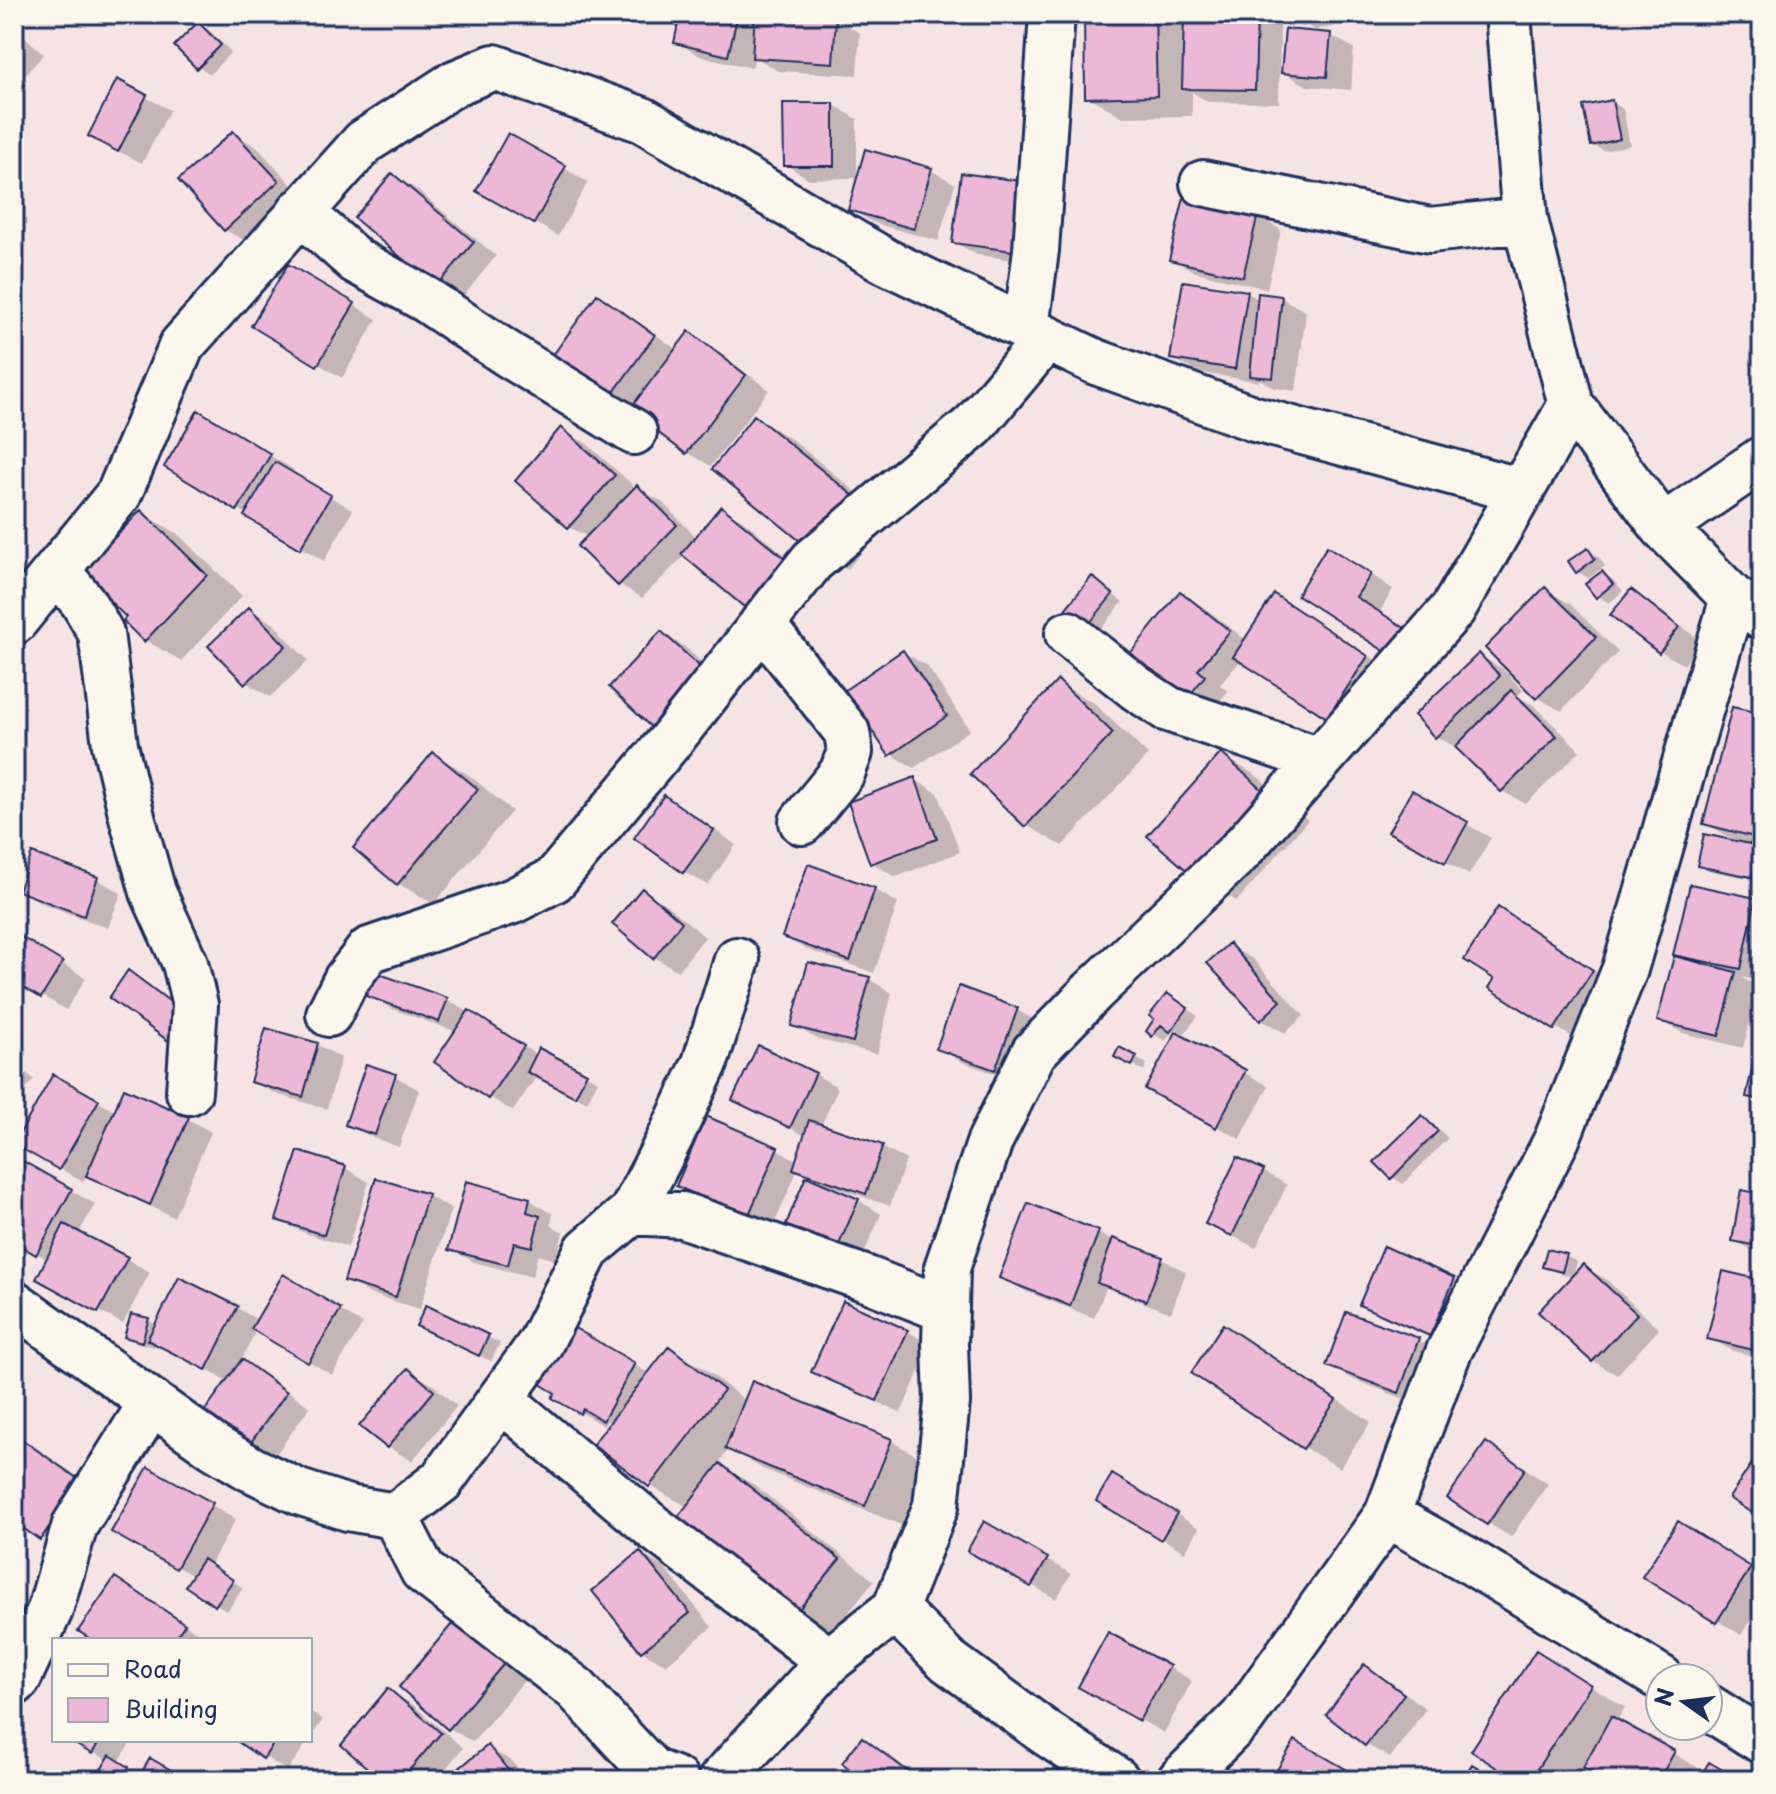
<svg xmlns="http://www.w3.org/2000/svg" width="1776" height="1794" font-family="'Playpen Sans',sans-serif">
<style>
.shadow{fill:#0003}
.building{fill:#ecb8d5;stroke:#1b2f5e;stroke-width:2}
.lines{fill:none;stroke-linecap:round;stroke-linejoin:round}
.minor-casing{stroke:#1b2f5e;stroke-width:50}
.minor{stroke:#fbf7ec;stroke-width:44}
</style>
<rect width="100%" height="100%" fill="#f6e4e5"/>
<filter id="ink" filterUnits="userSpaceOnUse"><feTurbulence type="fractalNoise" baseFrequency=".0125" numOctaves="2"/><feDisplacementMap in="SourceGraphic" scale="16" xChannelSelector="R" yChannelSelector="G"/><feConvolveMatrix kernelMatrix="1 2 1 2 8 2 1 2 1" color-interpolation-filters="sRGB"/></filter>
<g filter="url(#ink)">
<path class="shadow" d="M682 14H764L836 19 860 33 857 75 778 71 755 57 752 68 700 56 676 42Z
M1086 14H1278L1280 16 1279 103 1208 102 1192 92V116L1123 117 1087 96Z
M1301 14H1334L1336 26 1315 30 1303 23Z
M199 24 210 31 231 52 210 74 199 67 177 46Z
M14 27 44 54 14 87Z
M1330 35 1354 48 1351 90 1307 86 1283 72Z
M118 82 170 110 142 163 114 149Z
M1612 102 1623 109 1630 145 1604 151 1593 145Z
M834 105 857 119V178L809 179 786 165Z
M233 133 257 147 301 195 249 243 225 230Z
M508 136 588 182 558 236 478 190Z
M931 170 955 184 938 241 874 223 850 209Z
M392 175 416 189 496 256 461 299 437 285Z
M962 176 1044 264 977 255 954 242Z
M1257 216 1281 230 1267 289 1195 272 1172 259Z
M289 266 377 319 342 378 254 325Z
M1248 293 1260 300 1282 298 1306 312 1296 391 1275 388 1259 379V382L1196 372 1173 358Z
M598 296 622 310 677 350 690 334 713 348 769 390 711 466 688 453 634 411 607 402Z
M755 418 790 438 889 519 848 569 813 548Z
M223 427 294 470 291 474 353 510 324 561 167 466Z
M562 430 586 443 636 488 661 501 697 538 721 508 745 522 819 583 685 555 642 598 619 584 588 537 569 527 517 481Z
M14 507 19 510 15 523H14Z
M141 513 177 533 242 596 181 661 145 640 129 617Z
M1588 550 1599 557 1605 566 1589 578 1577 572Z
M1352 562 1393 589 1379 613 1299 595Z
M14 563 29 575 14 594Z
M1602 573 1613 580 1623 591 1609 603 1598 596Z
M1092 579 1123 602 1099 631 1088 640Z
M1545 590 1569 603 1618 652 1561 711 1537 697Z
M1631 592 1655 606 1702 642 1684 665 1660 651Z
M1181 594 1204 607 1246 640 1274 596 1310 617 1403 678 1364 737 1328 717 1241 660 1220 685 1228 691 1214 708 1170 702Z
M249 609 273 623 308 661 270 697 247 683 211 646Z
M661 633 685 647 731 690 657 730Z
M903 652 927 666 970 730 914 768 891 754Z
M1479 656 1503 669 1523 690 1517 696 1535 706 1580 751 1526 804 1502 791 1460 750 1436 736Z
M1058 683 1094 703 1148 755 1062 846 1026 825Z
M1762 697V881L1711 871 1700 865 1739 843 1705 823 1756 715Z
M434 754 469 775 512 811 434 904 399 884 356 848Z
M1222 755 1257 776 1308 820 1237 901 1201 881Z
M914 779 938 793 960 852 896 877 872 863Z
M1412 793 1491 838 1469 875 1391 831Z
M665 798 689 811 736 845 708 885 684 872 637 837Z
M33 855 97 879 121 893 108 928 44 904 20 890Z
M809 867 875 890 898 903 874 973 808 950 784 937Z
M1691 886 1756 900 1762 904V981L1741 977 1759 988 1743 1048 1683 1033 1659 1020 1687 960 1676 954Z
M643 891 667 905 705 937 678 971 654 957Z
M1499 910 1534 931 1627 992 1591 1049 1492 987 1496 979Z
M19 938 86 978 66 1010 14 979V946Z
M1229 946 1253 959 1304 1016 1285 1033 1261 1020Z
M129 973 152 987 216 1034 199 1057Z
M869 979 892 993 877 1054 817 1039 793 1025Z
M368 995 447 1000 494 1026 538 1056 540 1051 598 1081 587 1102 537 1076 513 1111 489 1097 457 1032 392 1009Z
M1179 1002 1198 1016 1181 1038 1269 1086 1240 1139 1172 1102 1178 1034 1173 1031 1165 1041 1148 1031Z
M1017 1010 1040 1023 1019 1082 962 1062 939 1048Z
M1762 1026V1052L1756 1049Z
M267 1030 318 1045 341 1058 327 1109 276 1094 252 1081Z
M1120 1050 1147 1064 1144 1071 1116 1056Z
M14 1064 34 1079 14 1105Z
M815 1074 838 1088 821 1126 882 1147 906 1160 890 1206 835 1187 834 1190 858 1200 881 1214 855 1275 781 1240 809 1175 798 1169 772 1229 702 1199 679 1185 777 1149 798 1161 806 1136 758 1112Z
M54 1076 116 1112 188 1119 211 1132 174 1217 112 1189 87 1175 83 1182 16 1143Z
M395 1076 419 1090 399 1147 371 1137 348 1124Z
M1422 1117 1433 1124 1448 1138 1403 1184 1392 1177Z
M14 1158 95 1204 79 1233 150 1272 123 1324 62 1291 48 1260 14 1240Z
M345 1168 369 1182 348 1247 302 1232 278 1219Z
M1263 1171 1287 1185 1256 1248 1207 1223Z
M467 1184 530 1200 553 1214 551 1225 563 1232 556 1260 538 1255 532 1277 474 1262 450 1249Z
M427 1195 451 1209 420 1309 370 1294 347 1280Z
M1762 1196V1256L1734 1240Z
M1098 1233 1114 1242 1162 1259 1186 1272 1171 1313 1123 1295 1107 1286 1094 1318 1025 1291 1001 1277Z
M1385 1249 1455 1280 1478 1293 1454 1348 1385 1318 1361 1304Z
M1566 1256 1577 1262 1573 1277 1556 1272 1544 1266Z
M1584 1267 1607 1280 1659 1329 1617 1375 1593 1361 1541 1312Z
M284 1277 363 1324 332 1375 256 1330 241 1361 266 1375 310 1407 271 1461 247 1447 228 1381 155 1343 153 1347 138 1343 127 1336 148 1320 157 1325 237 1308 258 1320Z
M1762 1282V1358L1733 1351 1710 1338Z
M427 1308 500 1343 491 1361 430 1332Z
M1347 1315 1418 1340 1442 1354 1423 1406 1352 1379 1329 1365Z
M1224 1327 1259 1348 1371 1422 1340 1468 1305 1448 1193 1373Z
M573 1330 650 1374 669 1349 705 1369 746 1401 891 1441 926 1461 901 1525 763 1469 729 1449 718 1464 756 1486 874 1581 833 1632 797 1612 688 1507 650 1486 612 1423 607 1421 604 1426 555 1397Z
M907 1331 931 1345 901 1413 838 1384 814 1371Z
M409 1371 432 1384 457 1406 412 1461 388 1447Z
M14 1434 34 1446 115 1503 76 1559 41 1538 14 1519Z
M1487 1444 1510 1458 1548 1484 1511 1537 1488 1523Z
M149 1469 236 1519 210 1565 243 1588 227 1611 216 1604 193 1576 114 1531Z
M1137 1490 1199 1528 1185 1552 1099 1501Z
M985 1524 1071 1574 1056 1599 970 1550Z
M1702 1537 1762 1575V1601L1741 1635 1645 1576Z
M640 1554 664 1567 712 1627 666 1665 642 1651Z
M139 1593 207 1639 206 1640H96Z
M458 1621 529 1675 473 1742 449 1728Z
M1537 1653 1625 1707 1617 1721 1697 1767 1690 1780H1609L1587 1767 1578 1780H1518Z
M1169 1667 1192 1681 1164 1733 1080 1686Z
M1364 1667 1388 1680 1426 1709 1390 1758 1366 1744Z
M389 1691 412 1704 463 1748 436 1780H384Z
M310 1711 323 1720 310 1738Z
M862 1739 886 1753 922 1780H868Z
M72 1740H132L119 1762 142 1777 151 1760 184 1780H101L109 1761Z
M239 1740H309L287 1771Z
M488 1748 512 1761 527 1780H468Z"/>
<path class="building" d="M680 14H738L728 56 674 43Z
M755 14 836 17 833 63 752 58Z
M1084 14H1155L1157 96 1085 98Z
M1184 14H1257L1255 90 1182 89Z
M1299 14H1325L1326 20 1302 25Z
M198 22 221 45 197 69 174 46Z
M1285 29 1331 33 1327 77 1281 73Z
M117 79 147 95 118 152 88 136Z
M1612 100 1620 139 1591 146 1583 106Z
M783 103H834V166H784Z
M233 131 279 181 224 231 178 180Z
M508 133 566 166 534 224 476 191Z
M865 149 932 168 914 229 848 210Z
M392 173 474 242 436 287 354 218Z
M961 173 1029 182 1020 252 952 243Z
M1184 197 1258 214 1243 277 1169 260Z
M288 264 355 303 317 366 251 326Z
M1183 281 1248 291 1235 369 1170 359Z
M1258 293 1282 296 1273 378 1250 376Z
M597 294 655 335 606 403 548 362Z
M689 331 746 375 686 454 629 410Z
M198 410 271 454 237 511 164 467Z
M754 415 855 497 811 550 712 469Z
M561 427 615 475 568 528 515 481Z
M275 462 331 495 300 549 244 516Z
M637 485 677 525 618 586 577 546Z
M721 506 797 568 756 617 681 554Z
M141 510 207 575 144 642 123 621 126 617 81 573Z
M1327 546 1371 574 1356 597 1408 630 1392 656 1297 595Z
M1588 548 1595 559 1576 573 1568 561Z
M1602 571 1613 584 1596 598 1585 584Z
M1092 576 1113 594 1089 624 1058 618Z
M1545 587 1596 637 1536 699 1485 648Z
M1631 589 1679 627 1659 653 1610 615Z
M1180 591 1230 631 1198 670 1205 676 1189 696 1180 689 1168 704 1121 665Z
M1274 594 1368 656 1327 718 1233 657Z
M249 607 286 646 245 684 208 646Z
M661 631 709 675 656 732 609 687Z
M903 650 947 716 889 756 845 690Z
M1479 653 1500 676 1435 738 1414 715Z
M1058 680 1113 733 1025 827 970 774Z
M1511 690 1557 736 1501 792 1455 747Z
M1759 694 1762 695V839L1703 824 1732 707 1755 712Z
M433 752 478 789 397 885 353 848Z
M1221 753 1273 799 1200 882 1147 836Z
M915 777 937 839 870 864 848 802Z
M1412 790 1468 822 1445 863 1388 832Z
M664 795 714 830 683 873 634 838Z
M1704 834 1759 846 1752 877 1697 866Z
M32 853 98 877 84 916 18 891Z
M808 864 875 888 850 961 782 937Z
M1690 884 1756 898 1741 969 1673 955Z
M642 888 682 922 653 959 612 924Z
M1498 907 1593 970 1554 1030 1489 988 1494 979 1464 960Z
M18 935 63 962 41 998 14 982V942Z
M1229 943 1281 1001 1260 1021 1207 963Z
M1674 956 1736 972 1719 1036 1657 1021Z
M808 962 870 977 853 1042 791 1026Z
M128 970 193 1019 174 1045 109 998Z
M374 972 448 998 439 1022 366 996Z
M959 986 1018 1008 995 1070 936 1049Z
M1167 993 1188 1008 1170 1032 1161 1025 1152 1037 1146 1031 1154 1019 1149 1016Z
M469 1010 524 1046 488 1099 434 1062Z
M266 1028 318 1043 303 1097 250 1082Z
M1176 1032 1246 1070 1216 1128 1145 1089Z
M758 1045 816 1073 790 1128 732 1100Z
M1119 1047 1137 1056 1132 1066 1114 1057Z
M539 1048 587 1073 575 1097 527 1072Z
M1754 1060 1762 1062V1100L1746 1097Z
M366 1064 396 1074 375 1135 345 1125Z
M53 1074 99 1100 59 1170 14 1144Z
M124 1088 189 1117 150 1205 86 1176Z
M1422 1115 1438 1131 1391 1179 1374 1162Z
M706 1116 778 1147 748 1217 676 1186Z
M809 1120 883 1145 866 1194 793 1169Z
M298 1151 346 1166 324 1235 276 1220Z
M14 1156 72 1189 36 1255 14 1242Z
M1237 1157 1264 1170 1232 1236 1205 1224Z
M806 1176 859 1199 831 1263 779 1241Z
M376 1178 428 1194 396 1297 344 1281Z
M466 1181 530 1198 527 1212 540 1216 532 1247 514 1243 508 1265 448 1250Z
M1741 1190 1762 1194V1247L1732 1241Z
M1028 1203 1099 1231 1070 1306 999 1278Z
M64 1224 128 1257 98 1313 36 1279Z
M1113 1238 1163 1257 1146 1301 1097 1283Z
M1384 1246 1455 1278 1430 1336 1359 1305Z
M1547 1249 1567 1254 1562 1272 1542 1267Z
M1583 1264 1637 1314 1592 1362 1538 1312Z
M1723 1271 1762 1280V1352L1707 1339Z
M283 1274 341 1309 308 1363 251 1329Z
M179 1277 238 1306 206 1370 147 1340Z
M843 1301 908 1330 877 1401 811 1372Z
M426 1305 489 1335 479 1356 416 1326Z
M1346 1312 1419 1338 1399 1393 1326 1366Z
M131 1314 149 1318 142 1342 124 1337Z
M1223 1324 1336 1400 1303 1449 1191 1373Z
M573 1327 635 1363 603 1421 583 1409 580 1414 552 1398 555 1393 540 1384Z
M669 1346 724 1390 649 1487 593 1444Z
M242 1359 287 1392 246 1449 201 1416Z
M408 1368 434 1391 387 1448 359 1426Z
M752 1381 892 1439 865 1506 725 1449Z
M14 1434 81 1481 40 1540 14 1522Z
M1486 1442 1525 1469 1487 1525 1447 1498Z
M1762 1448V1520L1729 1498Z
M720 1463 840 1559 796 1613 677 1518Z
M148 1467 213 1503 176 1569 111 1532Z
M1112 1474 1177 1513 1161 1540 1096 1501Z
M984 1521 1048 1558 1031 1587 967 1551Z
M1678 1521 1751 1567 1716 1623 1642 1577Z
M640 1551 690 1613 641 1652 592 1591Z
M203 1559 233 1580 215 1606 185 1586Z
M115 1577 185 1624 174 1640H92L78 1631Z
M457 1618 507 1660 448 1730 399 1687Z
M1108 1632 1170 1666 1139 1721 1078 1687Z
M1536 1650 1591 1685 1530 1780H1515L1471 1751Z
M1364 1664 1404 1694 1365 1746 1326 1715Z
M388 1688 441 1733 401 1780H381L341 1745Z
M1611 1716 1675 1751 1659 1780H1606L1583 1767Z
M862 1737 910 1773 905 1780H864L842 1763Z
M68 1740H100L92 1754Z
M235 1740H276L263 1759Z
M1295 1740 1365 1780H1271Z
M488 1745 516 1780H465L457 1770Z
M110 1755 129 1767 121 1780H97L95 1779Z
M150 1758 180 1775 177 1780H137Z
M1709 1762 1740 1780H1698Z
M1472 1764 1499 1780H1462Z"/>
<g class="lines">
<defs>
<path id="minor" d="M1508 14 1525 220 1571 405 1663 527 1733 598 1762 617
M1203 183 1430 230 1525 220
M300 211 356 261 425 299 506 353 634 432
M1026 328 1036 250 1052 14
M1663 527 1762 459
M57 570 83 602 101 633 115 745 132 817 153 892 185 963 195 1005 189 1092
M14 622 119 494 182 345 364 142 455 83 494 67 643 120 887 262 1096 362 1255 419 1522 491
M762 624 847 732 850 752 842 773 802 822
M1068 634 1136 688 1168 709 1320 760
M329 1014 346 980 369 950 513 901 554 880 671 740 812 561 974 425 1046 339
M632 1212 671 1136 705 1063 737 960
M14 1303 214 1447 251 1469 299 1492 348 1508 395 1516 423 1571 576 1689 652 1771 676 1780
M501 1399 654 1528 829 1661
M1387 1515 1473 1563 1661 1678
M395 1516 441 1481 540 1344 587 1250 632 1212 682 1215 867 1279 946 1310
M895 1609 948 1661 1046 1733 1117 1780
M14 1683 18 1679 50 1610 75 1525 152 1402
M1708 1707 1762 1741
M721 1780 829 1661 895 1609 936 1506 947 1402 945 1344 947 1268 990 1141 1034 1052 1093 991 1239 852 1453 609 1571 405
M1180 1780 1243 1717 1387 1515 1449 1351 1557 1139 1625 969 1733 598"/>
</defs>
<use href="#minor" class="minor-casing"/>
<use href="#minor" class="minor"/>
</g>
</g>
<rect width="1776" height="1794" fill="none" stroke="#fbf7ec" stroke-width="48"/>
<rect x="24" y="24" width="1728" height="1746" fill="none" stroke="#1b2f5e" stroke-width="3" filter="url(#ink)"/>
<rect x="52" y="1638" width="260" height="104" fill="#fbf7ec" stroke="#a1a7b3" stroke-width="2"/>
<rect x="68" y="1664" width="40" height="12" fill="#fbf7ec" stroke="#a1a7b3" stroke-width="2"/>
<text x="124" y="1678" font-size="24" fill="#1b2f5e">Road</text>
<rect x="68" y="1698" width="40" height="24" fill="#ecb8d5" stroke="#a1a7b3" stroke-width="2"/>
<text x="124" y="1718" font-size="24" fill="#1b2f5e">Building</text>
<g transform="translate(1684 1702) rotate(284)"><circle r="38" fill="#fbf7ec" stroke="#a1a7b3" stroke-width="2"/>
<path d="M0-6L14 30L0 20L-14 30Z" fill="#1b2f5e"/>
<text y="-12" font-size="22" font-weight="bold" text-anchor="middle" fill="#1b2f5e">N</text>
</g>
</svg>
